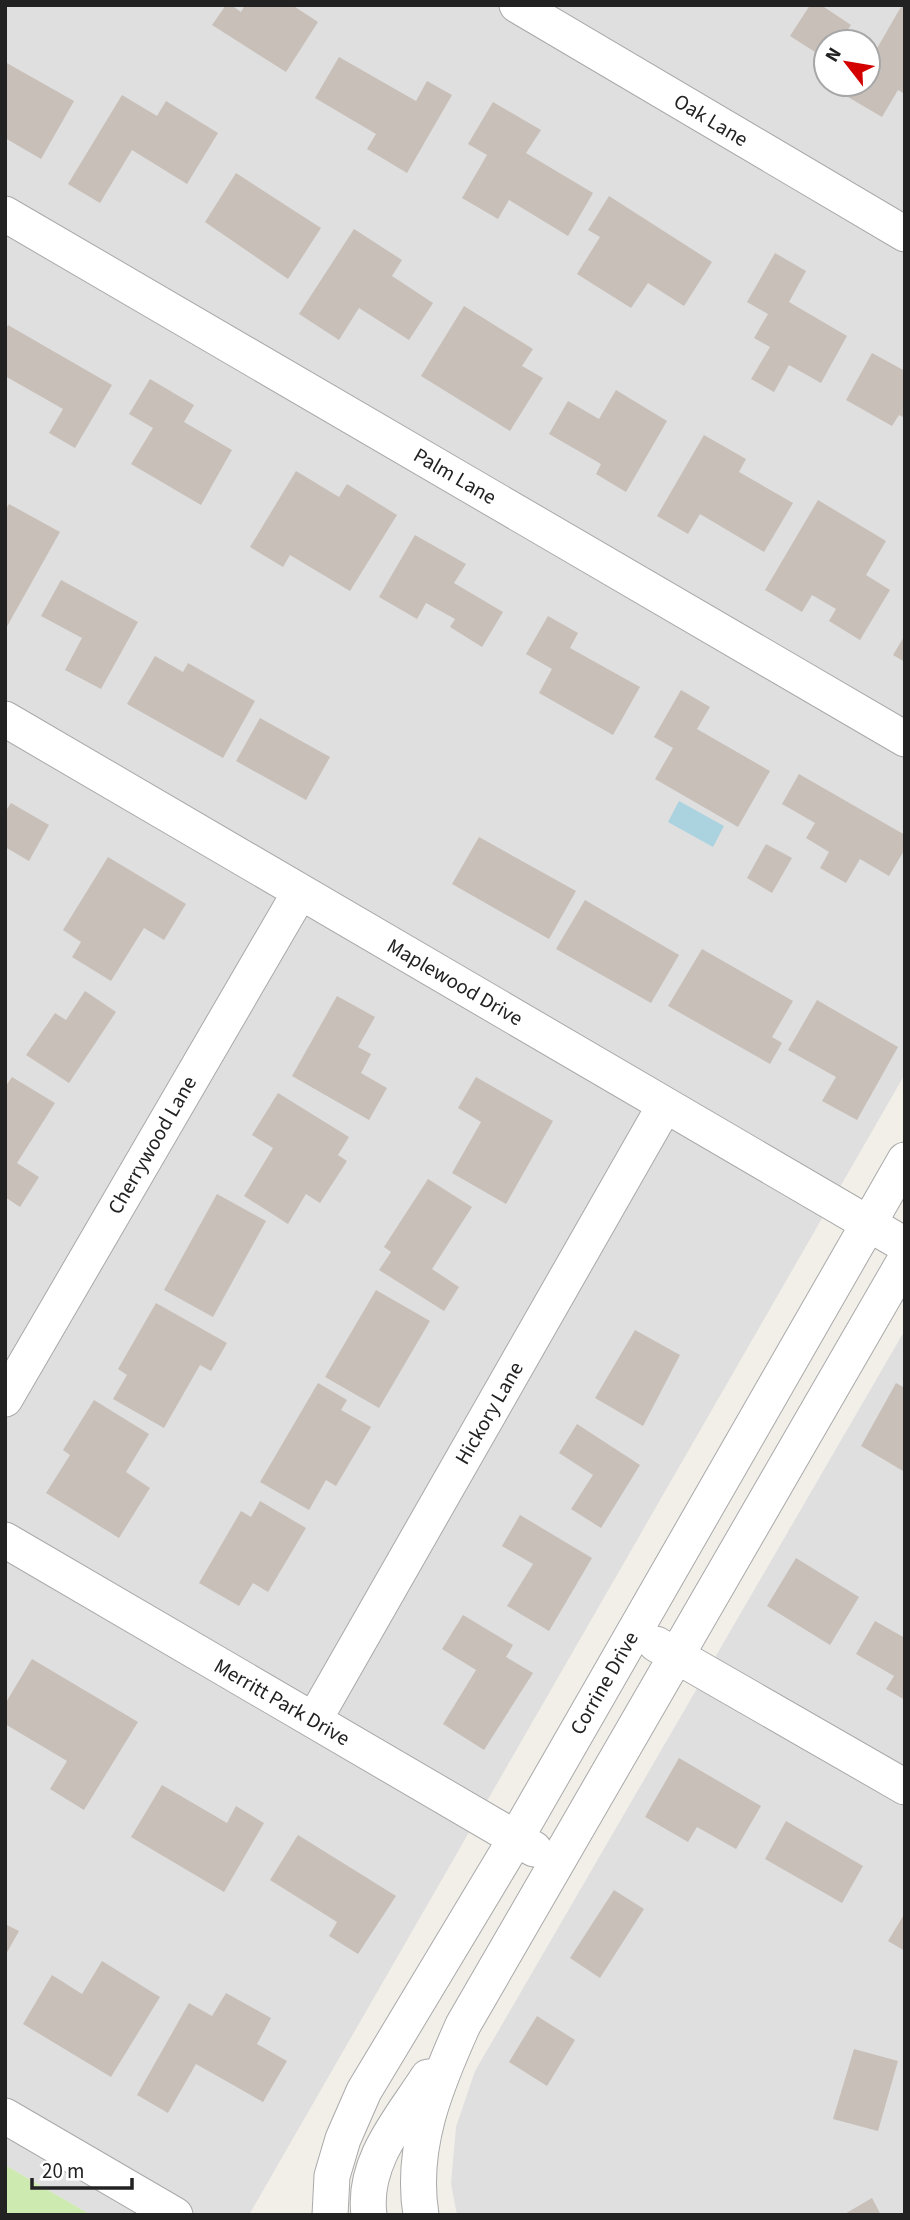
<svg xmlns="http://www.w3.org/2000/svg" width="910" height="2220" font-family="'Source Sans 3',sans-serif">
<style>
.residential{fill:#e0dfdf;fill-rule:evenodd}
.grass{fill:#cdebb0}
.water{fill:#aad3df}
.building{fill:#c7bfb8}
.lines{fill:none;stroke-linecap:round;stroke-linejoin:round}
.minor-casing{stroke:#a9a9a9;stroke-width:37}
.minor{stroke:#fff;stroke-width:35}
.labels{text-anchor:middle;stroke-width:5;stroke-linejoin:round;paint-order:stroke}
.street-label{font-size:21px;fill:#222;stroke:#fff}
</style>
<rect width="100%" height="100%" fill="#f2efe9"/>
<path class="residential" d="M5 5H905V1074L249 2215H91L5 2165ZM826 42H868V84H826Z
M905 1330V2215H457L451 2184 456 2127 475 2071Z"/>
<path class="grass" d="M5 2165 91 2215H5Z"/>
<path class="water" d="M679 801 724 826 713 847 668 822Z"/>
<path class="building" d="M226 5H231L241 12 245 5H292L318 22 286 72 212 25Z
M810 5H821L851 25 840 42H826V59L790 36Z
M902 5H905V94L898 90 882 117 848 97 856 84H868V64Z
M339 57 416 101 427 81 452 95 407 173 367 149 376 134 315 98Z
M5 62 74 101 41 159 5 138Z
M122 95 157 116 166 101 218 133 187 184 132 150 100 203 68 184Z
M493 102 541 130 526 153 593 193 568 236 509 200 498 219 462 198 487 155 468 144Z
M236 173 321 228 288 279 205 222Z
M609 196 712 262 684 306 648 283 631 308 577 274 600 237 588 230Z
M354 229 402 260 392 276 433 303 409 340 359 308 339 340 299 314Z
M775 253 806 271 789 302 847 336 821 383 789 365 774 392 751 379 770 347 754 338 768 314 747 302Z
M464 306 533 349 522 366 543 378 510 431 421 376Z
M8 325 112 385 75 448 49 433 63 409 5 376V331Z
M872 353 905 371V418L899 415 892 426 846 400Z
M150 379 194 405 184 422 232 450 201 505 131 464 153 428 129 414Z
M616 390 667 421 626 492 596 474 601 464 549 434 568 401 599 419Z
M704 435 746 459 739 472 793 503 764 552 700 514 688 534 657 516Z
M296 471 339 497 347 484 397 515 350 591 290 555 283 567 250 547Z
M818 500 886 541 866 575 890 590 860 640 829 621 836 609 812 595 802 612 765 590Z
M9 504 60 532 5 630V511Z
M415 535 466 564 454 583 503 612 482 647 450 627 455 619 426 603 417 619 379 597Z
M61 580 138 622 101 689 65 670 82 638 41 616Z
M548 616 578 633 570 648 640 687 613 735 539 693 552 669 526 654Z
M905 635V662L893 655Z
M155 656 183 672 188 663 255 701 223 758 127 704Z
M681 690 710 707 697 729 770 771 738 827 655 779 673 748 654 737Z
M260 718 330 757 306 800 236 761Z
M799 774 905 835V849L889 876 860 859 846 883 820 868 829 852 806 838 815 823 782 804Z
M11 803 49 825 29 861 5 847V812Z
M479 837 576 891 549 939 452 884Z
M766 844 792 858 772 893 747 878Z
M108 857 186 904 164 940 144 928 111 981 72 957 81 942 63 930Z
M585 900 679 955 651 1003 556 949Z
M702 949 793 1001 772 1037 782 1043 770 1064 668 1006Z
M85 991 116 1012 69 1083 26 1055 55 1013 66 1020Z
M337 996 375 1017 358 1047 371 1054 361 1073 387 1088 369 1120 292 1076Z
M817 1000 898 1047 857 1120 822 1101 836 1077 788 1050Z
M12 1077 55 1103 17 1163 39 1177 20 1207 5 1197V1087Z
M476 1077 553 1121 506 1204 452 1173 481 1122 458 1108Z
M278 1093 349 1137 338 1155 347 1161 320 1203 306 1194 288 1224 244 1196 273 1148 252 1135Z
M428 1179 472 1207 432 1269 459 1287 444 1311 379 1270 391 1252 384 1247Z
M217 1194 266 1221 213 1317 164 1290Z
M376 1290 430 1321 379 1408 325 1377Z
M156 1303 227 1343 211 1371 200 1365 164 1428 113 1399 127 1375 118 1369Z
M635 1330 680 1355 643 1426 595 1398Z
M318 1383 347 1400 341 1410 371 1427 336 1486 326 1480 309 1510 260 1482Z
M896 1383 905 1388 903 1471 861 1446Z
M94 1400 149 1434 126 1472 150 1488 119 1538 46 1493 70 1455 63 1450Z
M577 1424 640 1465 601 1528 571 1509 593 1475 559 1453Z
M260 1501 306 1528 268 1592 253 1583 239 1606 199 1583 241 1511 251 1517Z
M520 1515 592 1558 549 1631 507 1606 533 1564 502 1546Z
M796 1558 859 1597 830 1645 767 1606Z
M463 1615 513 1645 506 1657 533 1673 484 1750 443 1724 476 1670 442 1649Z
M875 1621 905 1638V1700L886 1689 894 1676 856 1654Z
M32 1659 138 1722 84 1810 50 1789 67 1761 5 1724V1704Z
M679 1758 761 1806 736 1849 697 1827 688 1842 645 1817Z
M162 1785 227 1823 236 1806 264 1823 224 1892 131 1837Z
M786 1821 863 1866 842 1903 765 1859Z
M298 1835 396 1896 358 1954 329 1936 337 1922 270 1880Z
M614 1890 644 1909 600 1978 570 1958Z
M905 1913V1951L888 1941Z
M5 1924 19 1931 5 1956Z
M102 1961 160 1997 111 2077 23 2024 52 1975 82 1994Z
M226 1993 271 2018 257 2044 287 2061 263 2102 196 2064 168 2113 137 2095 189 2003 212 2016Z
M537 2016 575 2040 547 2086 509 2062Z
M854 2049 898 2061 878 2131 833 2119Z
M872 2198 881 2215H843Z"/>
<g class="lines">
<defs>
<path id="minor" d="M517 5 905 234
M5 214 905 739
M5 719 905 1245
M5 1399 300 892
M5 1540 534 1849
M656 1644 905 1787
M314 1720 665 1105
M5 2116 175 2215
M330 2215 332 2176 343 2139 364 2091 516 1838 905 1160
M369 2215C362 2162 401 2119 428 2077
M421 2215C410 2147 436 2085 463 2025L905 1260"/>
</defs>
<use href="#minor" class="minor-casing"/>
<use href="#minor" class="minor"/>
</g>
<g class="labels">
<g class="street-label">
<text transform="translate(711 120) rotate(31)" y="7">Oak Lane</text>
<text transform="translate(455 476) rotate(30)" y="7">Palm Lane</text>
<text transform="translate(455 982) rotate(30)" y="7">Maplewood Drive</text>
<text transform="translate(152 1145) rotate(-60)" y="7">Cherrywood Lane</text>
<text transform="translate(489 1413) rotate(-60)" y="7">Hickory Lane</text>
<text transform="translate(604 1683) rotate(-60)" y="7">Corrine Drive</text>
<text transform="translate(282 1702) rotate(30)" y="7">Merritt Park Drive</text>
</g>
</g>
<rect width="910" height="2220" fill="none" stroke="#222222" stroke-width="14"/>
<g transform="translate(847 63) rotate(301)"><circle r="33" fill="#ffffff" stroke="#a7a7a7" stroke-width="2"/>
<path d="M0-5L12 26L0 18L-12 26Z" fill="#d40000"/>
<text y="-10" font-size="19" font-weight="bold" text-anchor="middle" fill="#222222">N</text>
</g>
<path d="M32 2178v10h100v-10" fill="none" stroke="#222222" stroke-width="3.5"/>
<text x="42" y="2178" font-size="21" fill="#222222" stroke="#ffffff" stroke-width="5" paint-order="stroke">20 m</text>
</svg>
